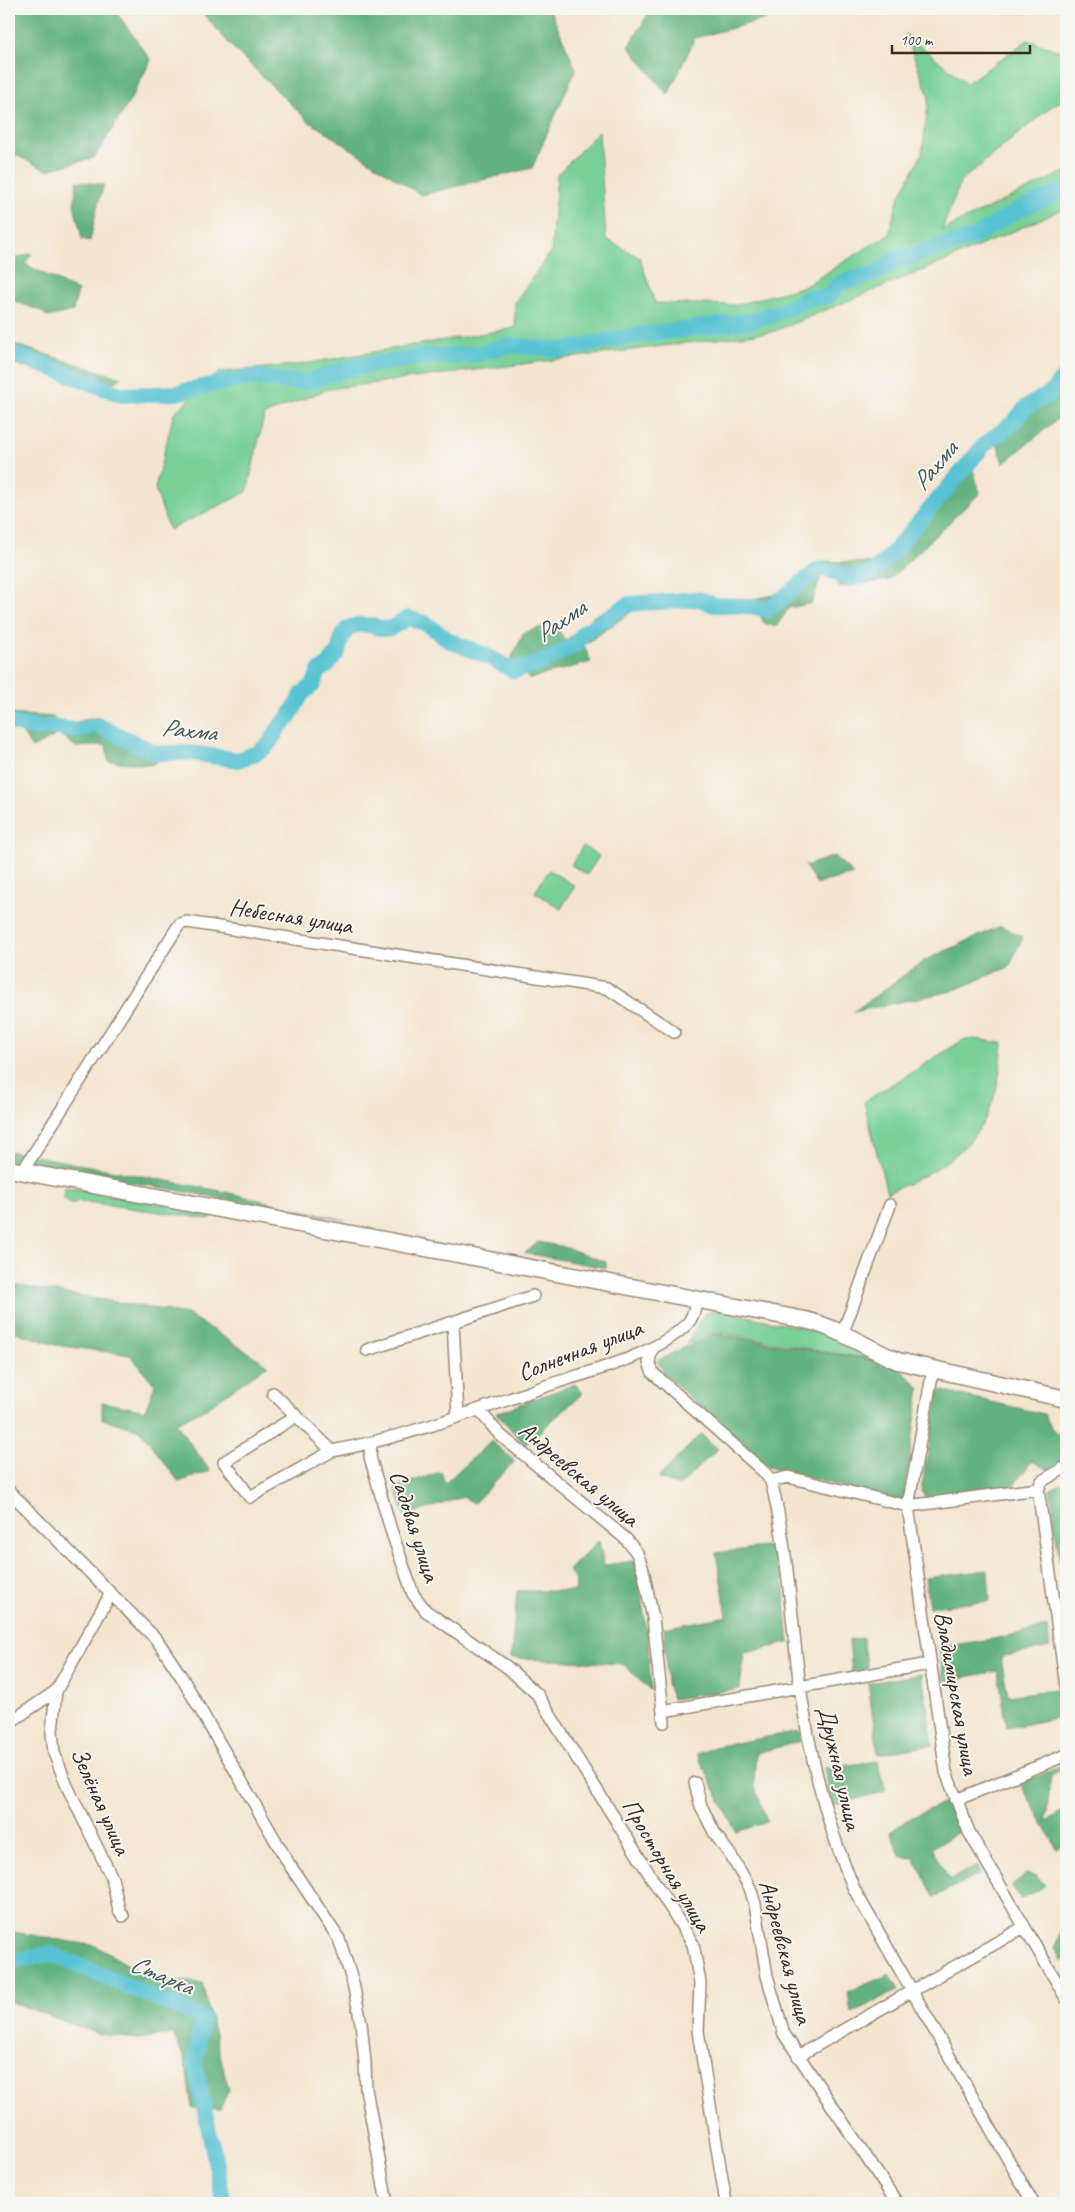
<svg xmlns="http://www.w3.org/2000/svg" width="1075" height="2212" font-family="Caveat,sans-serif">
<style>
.green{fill:#78d095;stroke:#5a7d5a}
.forest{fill:#62b27e;stroke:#4e6e4e}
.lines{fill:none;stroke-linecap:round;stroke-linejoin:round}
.stream{stroke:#57c2d2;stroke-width:2.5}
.river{stroke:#57c2d2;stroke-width:16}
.street-casing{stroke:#988876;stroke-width:14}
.secondary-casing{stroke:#988876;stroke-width:19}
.street{stroke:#fff;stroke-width:11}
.secondary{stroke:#fff;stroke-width:16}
.labels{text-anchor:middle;stroke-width:4;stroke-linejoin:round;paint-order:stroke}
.street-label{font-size:24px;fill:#3b2a1e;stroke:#f6f6f2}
.water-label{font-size:25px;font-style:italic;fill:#435854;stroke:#f6f6f2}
</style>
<rect width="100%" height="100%" fill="#f6f6f2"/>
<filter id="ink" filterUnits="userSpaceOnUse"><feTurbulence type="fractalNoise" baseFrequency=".02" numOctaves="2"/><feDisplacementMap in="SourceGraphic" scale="10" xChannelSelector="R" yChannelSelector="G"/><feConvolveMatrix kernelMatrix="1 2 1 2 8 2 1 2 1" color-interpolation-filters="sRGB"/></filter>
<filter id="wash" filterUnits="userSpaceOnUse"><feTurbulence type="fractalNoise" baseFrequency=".0096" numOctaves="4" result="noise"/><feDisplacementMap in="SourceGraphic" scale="20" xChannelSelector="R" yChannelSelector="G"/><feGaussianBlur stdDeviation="1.12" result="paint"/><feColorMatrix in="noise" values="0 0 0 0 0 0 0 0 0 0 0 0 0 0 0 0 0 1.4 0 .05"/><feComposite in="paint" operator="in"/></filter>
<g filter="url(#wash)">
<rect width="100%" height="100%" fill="#f4e5cf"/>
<path class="green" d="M905 34 967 83 1028 40 1066 53V99L1052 106 961 181 942 230 1066 171V208L948 260 772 332 328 389 264 415 247 492 169 530 155 488 174 413 220 372 297 365 515 328V302L551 252 557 175 599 131 606 239 640 258 655 303 736 305 805 286 889 234 899 197 922 154 929 96Z
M583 846 599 856 587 875 571 865Z
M549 870 575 886 561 909 535 892Z
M975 1039 1003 1043C1001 1056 1001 1069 998 1081 986 1145 942 1169 887 1193L864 1102 963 1040Z
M65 1187 216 1214 209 1219 80 1201 71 1204 63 1198Z
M717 1310 832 1334 885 1361 825 1352 713 1331 686 1344 704 1314Z"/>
<path class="forest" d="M9 9H114L151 60 131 99 94 158 47 170 9 152Z
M199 9H546L550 10 576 69 532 168 421 195 307 120 232 47Z
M651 9H804L695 38 668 95 629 47Z
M77 181 104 185 97 207 90 241 82 239 74 204Z
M32 253 25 264 78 291 73 311 48 317 41 311 9 299V258L10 260Z
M9 343 122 378 95 390 9 362Z
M1066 373V412L1003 464 997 443Z
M969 456 980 493 889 580 840 587 822 561 874 563Z
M804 575 821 576 812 603 789 608 776 627 764 623 753 599 779 594Z
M612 606 634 610 584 645 591 662 529 679 510 661 524 633 553 623 566 641 594 616Z
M9 714 53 717 60 726 92 718 128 745 163 759 150 765 108 761 106 745 76 747 59 734 32 748 21 731 9 721Z
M834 856 853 874 817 884 805 866Z
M1001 926 1023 937 1009 967 952 991 853 1012 925 960Z
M9 1151 221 1191 345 1220 9 1161Z
M538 1242 564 1247 606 1262V1268L525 1253Z
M14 1285 187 1314 268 1365 205 1409 176 1423 210 1471 179 1482 140 1430 102 1419V1402L145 1411 155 1385 130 1355 55 1345 9 1330V1287Z
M713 1333 824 1353 894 1363 920 1388 903 1503 767 1467 666 1376 657 1361Z
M575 1384 583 1393 525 1445 496 1413Z
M939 1390 1044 1414 1053 1431 1066 1440V1465L1052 1472 1032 1461 1011 1489 928 1501 921 1491Z
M701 1434 718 1449 679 1486 658 1478Z
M491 1441 515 1461 474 1503 463 1497 405 1516 395 1487 441 1472 445 1483Z
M1066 1481V1595H1064L1050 1489Z
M599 1540 604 1565 635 1561 648 1638 651 1691 623 1664 511 1658 517 1591H575L576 1581 568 1570Z
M780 1545 789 1643 744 1653 740 1689 672 1699 667 1683 664 1628 727 1616 716 1553Z
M988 1570 990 1601 929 1607 925 1578Z
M1047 1627 1050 1647 1001 1657 1008 1696 1056 1689 1061 1717 1007 1728 998 1671 944 1681 939 1647 993 1639Z
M863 1638 868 1670 852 1673 849 1640Z
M922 1674 933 1745 878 1754 868 1683Z
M799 1731 802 1741 756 1753 754 1784 767 1822 736 1832 697 1754 714 1747Z
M878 1761 886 1791 832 1806 824 1768Z
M1066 1764V1768L1051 1775 1046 1821 1066 1809V1844L1057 1849 1020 1783Z
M946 1802 960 1831 932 1848 949 1880 977 1866 980 1874 934 1897 914 1858 901 1857 890 1832 910 1818Z
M1026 1874 1036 1877 1046 1885 1022 1899 1011 1886Z
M9 1927 14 1932 96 1946 152 1979 202 1983 229 2090 220 2109 192 2108 185 2060 173 2034 138 2039 99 2034 9 2001Z
M1066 1927V1957L1061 1961 1055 1948 1061 1929Z
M890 1974 899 1990 851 2013 848 1992Z"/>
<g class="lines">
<path class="stream" d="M1020 9 1023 12"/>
<path class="river" d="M9 352 122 395 177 393 219 383 255 377 281 381 307 382 349 368 424 357 476 354 511 345 562 350 630 336 751 321 775 314 809 298 829 296 840 283 876 273 893 261 974 237 1020 209 1066 190
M9 722 38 729 48 727 77 730 97 725 156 753H191L238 760 257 753 268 745 281 725 289 717 302 694 313 685 319 671 327 666 338 652 342 637 348 628 357 625H370L383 629 391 628 408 618 425 623 450 641 487 656 514 671 543 662 577 644 583 633 629 604 699 599 714 605 752 606 767 610 818 570 824 569 850 578 871 574 890 556 985 444 1013 423 1025 408 1052 392 1061 379 1066 378
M9 1961 52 1954 202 2018 195 2064 224 2203"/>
</g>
</g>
<g filter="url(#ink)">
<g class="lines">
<defs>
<path id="street" d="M22 1172 177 928 180 924 187 922 607 988 674 1032
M843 1332 890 1205
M652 1348 649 1362 653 1373 764 1472 771 1481C788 1548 791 1618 800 1687 810 1757 826 1825 855 1891L1033 2203
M367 1350 453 1322
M933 1370 908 1506 946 1772 969 1832 1066 1998
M273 1393 332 1451C406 1437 478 1410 549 1385 591 1371 655 1356 687 1324 693 1318 695 1308 697 1300
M479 1410 499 1434 626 1539 637 1553 643 1570 653 1618 664 1722
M296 1416 224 1462 250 1497 332 1451
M458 1417 453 1322 533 1296
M371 1444 370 1457 391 1530 413 1594 426 1611 507 1667 537 1694 693 1944 700 1983 698 2031 726 2203
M771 1481 788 1477 908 1506 1038 1489 1066 1686
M1038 1489 1042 1481 1066 1467
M9 1491 157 1640 181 1676 289 1864 339 1939 353 1983 361 2023 365 2063 366 2089 387 2203
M110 1595 56 1691 52 1731 54 1753 67 1786 112 1878 119 1910 123 1916
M663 1711 929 1664
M9 1723 56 1691
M695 1783 701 1806 715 1834 731 1856 750 1888 755 1904 767 1976 784 2034 897 2203
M956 1800 1066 1755
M798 2056 1024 1927"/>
<path id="secondary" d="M9 1169 805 1320C839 1328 866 1348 898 1361L1066 1399"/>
</defs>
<use href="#street" class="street-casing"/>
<use href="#secondary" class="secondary-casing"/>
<use href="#street" class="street"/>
<use href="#secondary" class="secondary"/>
</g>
</g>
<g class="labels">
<g class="street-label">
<text transform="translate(291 916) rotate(9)" y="8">Небесная улица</text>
<text transform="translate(580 1350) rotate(-21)" y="8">Солнечная улица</text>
<text transform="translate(579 1474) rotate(40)" y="8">Андреевская улица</text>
<text transform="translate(415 1526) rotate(72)" y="8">Садовая улица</text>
<text transform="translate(957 1693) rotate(80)" y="8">Владимирская улица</text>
<text transform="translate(840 1768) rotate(77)" y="8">Дружная улица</text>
<text transform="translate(101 1801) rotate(66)" y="8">Зелёная улица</text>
<text transform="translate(667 1865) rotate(59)" y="8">Просторная улица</text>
<text transform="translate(786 1952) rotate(75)" y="8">Андреевская улица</text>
</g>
<g class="water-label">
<text transform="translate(934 465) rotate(-50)" y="9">Рахма</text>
<text transform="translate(560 620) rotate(-34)" y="9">Рахма</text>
<text transform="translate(189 729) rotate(6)" y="9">Рахма</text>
<text transform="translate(162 1974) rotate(23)" y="9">Старка</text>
</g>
</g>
<rect width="1075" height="2212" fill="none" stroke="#f6f6f2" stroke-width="30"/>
<path d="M892 45v8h138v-8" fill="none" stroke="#3b2a1e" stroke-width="2.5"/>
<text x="900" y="45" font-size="15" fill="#3b2a1e" stroke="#f6f6f2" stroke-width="4" paint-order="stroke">100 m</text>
</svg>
